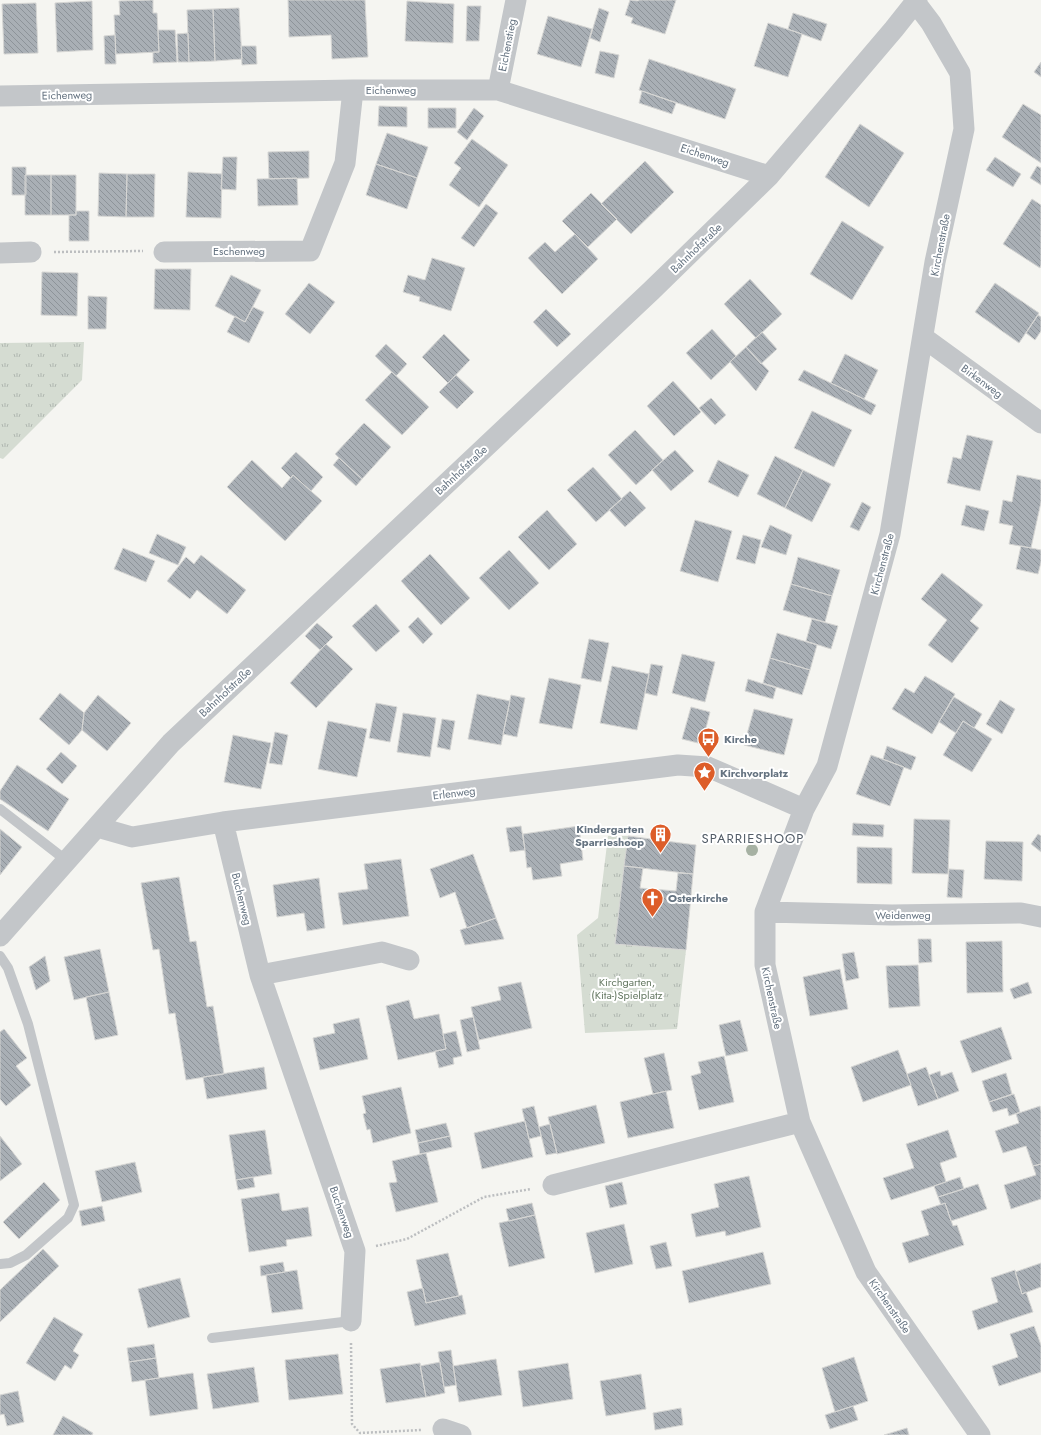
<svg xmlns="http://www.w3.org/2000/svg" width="1041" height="1435" font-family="Jost,sans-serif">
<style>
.park{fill:url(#park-tufts)}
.building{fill:url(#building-back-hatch);stroke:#d6d6d4}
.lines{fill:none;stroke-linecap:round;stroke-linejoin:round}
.path{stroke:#bcbec0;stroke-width:2.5;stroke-dasharray:2 2;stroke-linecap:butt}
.service{stroke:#c3c6c9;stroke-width:10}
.minor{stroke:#c3c6c9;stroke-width:21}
.tree{fill:#a6b1a3}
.labels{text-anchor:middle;stroke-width:4;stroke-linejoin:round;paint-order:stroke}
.street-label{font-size:11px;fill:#657381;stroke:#fff}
.poi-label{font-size:11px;font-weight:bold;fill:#657381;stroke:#fff;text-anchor:start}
.park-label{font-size:11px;fill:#667963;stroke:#fff}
.quarter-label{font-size:13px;letter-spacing:1px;fill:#525c67;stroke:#fff}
</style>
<defs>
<pattern id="park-tufts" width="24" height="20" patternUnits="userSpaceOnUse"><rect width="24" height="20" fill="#d5dcd2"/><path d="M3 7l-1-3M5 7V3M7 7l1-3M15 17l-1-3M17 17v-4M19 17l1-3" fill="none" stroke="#b0b7b0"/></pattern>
<pattern id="building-back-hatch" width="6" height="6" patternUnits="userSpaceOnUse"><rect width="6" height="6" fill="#a9afb5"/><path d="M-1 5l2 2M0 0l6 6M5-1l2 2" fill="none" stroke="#8d9399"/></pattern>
</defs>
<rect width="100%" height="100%" fill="#f5f5f1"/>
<path class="park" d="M84 342 82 380 3 459 0 458V343Z
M608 836H628L615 944 686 950 677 1029 585 1033 577 935 598 918Z"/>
<path class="building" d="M153 0V13H157L159 52 116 54 114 15H120L119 1Z
M288 0H365L368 57 332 59 331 35 289 37Z
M630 0 638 1 639 0H676L665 34 631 23 633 18 625 15Z
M92 1 93 50 57 52 55 3Z
M407 1 454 4 453 43 405 41Z
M36 3 38 53 4 54 2 4Z
M467 6H481L479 41H466Z
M239 8 242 59 215 61 213 9Z
M599 8 609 12 600 42 590 38Z
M213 9 215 61 189 62 187 10Z
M793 13 827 24 821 41 788 29Z
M548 16 592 29 581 67 537 54Z
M768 23 802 34 788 77 754 66Z
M158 30H175L177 62 153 63V52H159Z
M188 33 189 62H178L177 34Z
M115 35 116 64H105L104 36Z
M241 46H256L257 64 242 65Z
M600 51 619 55 614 78 595 73Z
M649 59 736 89 725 119 639 90Z
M1041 62V77L1034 72Z
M642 91 676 103 672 114 639 103Z
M1023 104 1041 115V163L1002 137Z
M379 106 407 107V127L378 126Z
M428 108H456V128H428Z
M474 108 484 116 467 140 457 132Z
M860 124 904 153 869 207 825 177Z
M387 133 428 147 417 178 376 164Z
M472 139 508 165 479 207 449 185 461 168 454 163Z
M309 151V178L269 179 268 152Z
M223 157H237L236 190 221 189Z
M995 157 1021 174 1013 187 986 170Z
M645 161 674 192 631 234 601 204Z
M376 164 417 178 407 209 366 195Z
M1037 166 1041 168V185L1030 178Z
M12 167H26V195H12Z
M188 172 222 174 221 218 186 217Z
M99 173 127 174 126 217 98 216Z
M127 174H155L154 217H126Z
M25 175H51V215H25Z
M51 175H76V215H51Z
M297 178 298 205 258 206 257 179Z
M591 193 617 219 588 247 562 221Z
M1032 199 1041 205V265L1040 268 1003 244Z
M486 204 498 213 474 247 461 238Z
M76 211H89V241H69V215H76Z
M842 221 884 247 852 300 810 274Z
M575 234 598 259 562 294 528 258 545 242 555 252Z
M432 258 465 268 451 311 419 301 420 297 403 292 408 275 425 280Z
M155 269H191L190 310 154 309Z
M42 272 78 273 77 316 41 315Z
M231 275 261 290 245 322 215 306Z
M750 279 782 314 756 338 724 304Z
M309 283 335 302 310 334 285 314Z
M995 283 1039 313 1019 343 975 312Z
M88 296 107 297 106 329H88Z
M253 307 264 312 249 343 227 332 235 316 245 322Z
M546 309 571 334 557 347 533 322Z
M1038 315 1041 317V331L1035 340 1026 333Z
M712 329 736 356 711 380 686 353Z
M762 332 777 349 761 364 746 347Z
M444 334 470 360 448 383 422 357Z
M386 344 407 364 396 376 375 356Z
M746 347 769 371 756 391 730 362Z
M845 354 878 370 864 399 831 383Z
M804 370 876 405 871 415 798 380Z
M392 372 429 407 402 435 365 400Z
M456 375 474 392 457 409 439 392Z
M673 381 701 412 674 436 647 406Z
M711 398 726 415 715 425 699 408Z
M812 411 852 430 834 467 794 448Z
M364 423 391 447 362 479 335 454Z
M635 430 663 460 636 485 608 455Z
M967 435 993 441 980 491 947 483 953 457 961 459Z
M675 450 694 471 671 491 652 470Z
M296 452 323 477 311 491 293 475 291 478 281 468Z
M775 456 803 470 785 508 757 494Z
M339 458 362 479 356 486 333 465Z
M252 460 282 488 293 475 322 501 285 541 227 487Z
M718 460 749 475 738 497 708 482Z
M593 467 622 499 596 522 567 490Z
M803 470 831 484 812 522 785 508Z
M1017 475 1041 480V502L1031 548 1009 544 1013 526 999 523 1003 500 1012 502Z
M630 491 646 508 625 527 609 510Z
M862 502 871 507 859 531 850 527Z
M966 505 989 511 984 531 961 525Z
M547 510 577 544 549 570 518 537Z
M695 520 732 531 718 582 680 571Z
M770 525 792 535 786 555 761 547Z
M157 534 186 547 178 565 149 553Z
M743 535 761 540 755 564 736 559Z
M1021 546 1041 550V562L1038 574 1016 569Z
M123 548 155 561 146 582 114 569Z
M509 550 539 583 509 610 479 578Z
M430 554 470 598 441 625 401 581Z
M201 555 246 590 227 614 197 590 190 599 167 581 186 557 194 564Z
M798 557 840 570 832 596 791 584Z
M942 573 983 605 970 621 979 628 952 663 928 645 947 620 921 599Z
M791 584 832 596 825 622 783 610Z
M376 604 400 631 376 652 352 626Z
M418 617 433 634 423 644 408 627Z
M812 619 838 626 831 649 806 641Z
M317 623 333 637 320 650 305 636Z
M777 633 817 645 810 670 770 658Z
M589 639 609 643 601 682 581 678Z
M326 644 353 669 316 708 290 683Z
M682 654 715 662 705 702 672 693Z
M770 658 810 670 802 695 763 683Z
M651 664 663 666 657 696 645 693Z
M612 666 649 674 637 730 600 723Z
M925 676 955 694 932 734 892 709 905 688 914 693Z
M549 678 581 685 572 729 539 723Z
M748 679 776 688 773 699 745 691Z
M60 693 84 713 82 730 69 745 39 719Z
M477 694 510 701 501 745 468 739Z
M98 695 131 723 107 751 82 730 84 713Z
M511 695 525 698 517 737 503 734Z
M954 697 982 714 974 728 963 721 956 733 939 722Z
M1000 700 1015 709 1002 734 986 724Z
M376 703 397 707 390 742 369 738Z
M691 707 710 712 702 744 682 739Z
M754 709 793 719 784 755 744 745Z
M403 713 436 718 430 757 397 752Z
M442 719 455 721 450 750 437 747Z
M328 721 367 729 357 777 318 769Z
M963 721 992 739 972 772 943 755Z
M275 732 288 735 282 765 269 763Z
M233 735 271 743 261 789 224 782Z
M887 746 916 757 911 770 883 759Z
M61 752 77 766 62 784 46 769Z
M871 755 904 767 890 806 856 794Z
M17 765 69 799 48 831 0 799V791Z
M914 819 950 820 948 874 912 873Z
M853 823 884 825 883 837 852 835Z
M521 826 525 850 510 852 506 828Z
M579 826 583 860 560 864 562 876 533 880 531 867 527 868 523 834Z
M0 829 22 847 0 875Z
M1038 834 1041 836V852L1031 844Z
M628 836 696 845 693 874 624 866Z
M986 841 1023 842 1022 881 984 879Z
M857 847 892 848V884L857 883Z
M473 854 496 918 467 928 455 892 440 898 430 869Z
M401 859 409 916 343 925 338 893 368 889 364 864Z
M624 866 643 868 640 888 676 891 678 873 693 874 686 950 615 944Z
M949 869 964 870 962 898 947 897Z
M179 877 190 942 196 941 207 1007 213 1006 224 1074 186 1080 175 1013 169 1014 159 949 153 950 141 883Z
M319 878 325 928 307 931 304 913 277 917 273 885Z
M496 918 504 939 465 945 460 930Z
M918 939H931L932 962 919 963Z
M1002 941 1003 992 967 993 966 942Z
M100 949 109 992 74 1000 64 957Z
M854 952 859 978 846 981 842 954Z
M45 956 50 981 36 990 29 967Z
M918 965 920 1006 889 1008 886 966Z
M840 969 848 1009 810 1016 803 977Z
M521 982 532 1028 479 1040 471 1007 501 1000 498 987Z
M1028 982 1032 993 1014 999 1010 989Z
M109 992 118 1035 95 1040 86 997Z
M409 1000 414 1019 439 1014 446 1049 398 1060 386 1006Z
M473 1017 480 1049 467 1052 460 1020Z
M359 1018 368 1059 320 1070 313 1038 335 1033 333 1024Z
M740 1020 748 1051 726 1056 719 1025Z
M1001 1027 1012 1059 972 1073 960 1041Z
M4 1029 27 1058 16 1066 31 1085 6 1106 0 1099V1032Z
M456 1031 462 1056 453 1058 454 1064 439 1068 435 1051 446 1049 443 1034Z
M898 1050 911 1085 863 1102 851 1067Z
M664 1053 672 1090 653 1094 644 1058Z
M724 1056 734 1102 699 1110 691 1076 701 1073 698 1062Z
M264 1067 267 1089 207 1099 203 1077Z
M926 1067 938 1099 918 1106 907 1074Z
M940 1071 941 1076 952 1072 959 1091 938 1099 929 1075Z
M1006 1073 1012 1094 989 1102 982 1081Z
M401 1087 411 1133 373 1143 370 1129 367 1130 363 1114 366 1113 362 1096Z
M666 1091 674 1128 628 1138 620 1102Z
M1014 1094 1020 1112 1009 1116 1007 1108 993 1112 989 1102Z
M596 1105 605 1143 557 1154 548 1117Z
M534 1106 541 1136 529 1139 522 1109Z
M1040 1106 1041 1111V1164L1033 1166 1026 1146 1003 1153 995 1131 1019 1123 1016 1114Z
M525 1121 533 1157 482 1169 474 1133Z
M446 1123 450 1136 418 1143 415 1130Z
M550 1124 557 1153 546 1155 539 1127Z
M265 1130 272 1174 236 1180 229 1135Z
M948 1130 957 1157 940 1163 946 1182 891 1200 883 1178 914 1168 906 1144Z
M0 1136 22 1164 0 1181Z
M450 1136 452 1147 420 1154 418 1143Z
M426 1153 438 1202 396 1212 389 1183 397 1182 392 1161Z
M135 1162 142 1192 102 1202 95 1171Z
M1041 1164V1199L1011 1209 1004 1185 1036 1175 1033 1166Z
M749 1176 761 1227 726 1236 725 1231 696 1237 691 1214 719 1207 714 1184Z
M253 1177 255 1187 238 1190 236 1180Z
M960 1177 964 1189 938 1197 934 1186Z
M44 1182 60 1200 19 1239 3 1222Z
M622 1182 627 1204 610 1208 605 1186Z
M978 1184 987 1209 951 1221 945 1203 941 1205 938 1197Z
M279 1193 282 1211 308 1207 312 1236 286 1240 287 1246 249 1252 241 1199Z
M532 1203 535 1215 509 1221 506 1209Z
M945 1203 953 1226 957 1225 964 1245 909 1263 902 1243 929 1235 921 1211Z
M102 1206 105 1221 82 1226 79 1211Z
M535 1215 545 1258 509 1267 499 1223Z
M624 1224 633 1264 595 1273 586 1233Z
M666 1242 672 1266 656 1269 650 1246Z
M43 1249 59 1266 0 1322V1290Z
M763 1252 771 1284 689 1303 682 1271Z
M448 1253 459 1296 426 1303 416 1260Z
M283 1262 285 1272 261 1276 260 1266Z
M1041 1263V1287L1022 1294 1015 1272Z
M297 1270 303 1309 272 1313 266 1275Z
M1015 1270 1022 1294 1026 1292 1033 1312 978 1330 972 1311 998 1302 991 1278Z
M180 1278 190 1317 148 1328 138 1289Z
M423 1288 426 1303 462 1295 466 1314 415 1326 407 1292Z
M54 1317 83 1334 73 1351 79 1355 71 1369 65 1365 55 1381 26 1363Z
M1034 1326 1041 1345V1372L999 1386 992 1366 1018 1357 1010 1334Z
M154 1344 156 1358 129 1362 127 1348Z
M451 1350 456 1385 444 1387 438 1352Z
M338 1354 343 1394 289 1400 285 1360Z
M854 1357 868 1401 835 1412 822 1368Z
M156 1358 159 1378 132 1382 129 1362Z
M496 1359 502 1395 459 1402 453 1366Z
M440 1362 445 1393 426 1397 420 1366Z
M420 1363 426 1397 386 1403 380 1369Z
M568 1363 573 1399 523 1407 518 1371Z
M254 1367 259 1402 213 1409 207 1374Z
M193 1373 198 1409 150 1416 145 1380Z
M641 1374 646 1409 606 1416 600 1381Z
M18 1391 24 1422 7 1426 4 1414 0 1415V1395Z
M853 1406 858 1420 830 1429 825 1415Z
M681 1408 683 1425 655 1430 653 1413Z
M63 1416 93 1433 92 1435H53Z
M907 1428 909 1435H884Z"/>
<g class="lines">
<path class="path" d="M54 252 143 251
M376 1246 407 1239 484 1197 531 1189
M351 1343 352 1424 360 1433 421 1430"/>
<path class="service" d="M0 809 67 861
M0 956 8 968 28 1024 74 1205 68 1218 26 1255 10 1263 0 1264
M212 1338 351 1321"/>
<path class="minor" d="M915 2 931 23 960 73 964 129 935 262 890 534 827 766 804 809 765 912V965L800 1122 866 1272 980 1435
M498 90 516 0
M0 96 353 90H498L769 176
M164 252 310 251 345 163 353 90
M0 253 31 252
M924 338 1041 423
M223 822 260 975 355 1251 351 1321
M97 827 132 837 223 822 678 765 708 767 804 809
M765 912 892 915 1021 913 1041 917
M0 936 171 743 651 291 769 176 894 29 917 0
M260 975 382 952 409 960
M553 1185 800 1122
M443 1429 461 1435"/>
</g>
<circle class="tree" cx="752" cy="850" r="6"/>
<defs>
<symbol id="bus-pin" viewBox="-11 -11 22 30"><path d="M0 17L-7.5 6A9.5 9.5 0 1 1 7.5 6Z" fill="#dd5d29" stroke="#fff"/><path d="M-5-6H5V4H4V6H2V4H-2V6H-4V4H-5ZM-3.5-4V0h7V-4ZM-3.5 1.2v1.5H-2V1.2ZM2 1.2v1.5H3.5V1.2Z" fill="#fff"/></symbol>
<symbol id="sight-pin" viewBox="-11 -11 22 30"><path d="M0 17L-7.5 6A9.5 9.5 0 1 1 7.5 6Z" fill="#dd5d29" stroke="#fff"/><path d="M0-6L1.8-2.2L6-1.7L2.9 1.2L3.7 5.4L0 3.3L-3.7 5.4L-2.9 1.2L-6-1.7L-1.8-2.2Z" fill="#fff"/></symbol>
<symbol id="building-pin" viewBox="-11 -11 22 30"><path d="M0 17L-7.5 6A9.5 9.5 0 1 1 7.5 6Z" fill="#dd5d29" stroke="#fff"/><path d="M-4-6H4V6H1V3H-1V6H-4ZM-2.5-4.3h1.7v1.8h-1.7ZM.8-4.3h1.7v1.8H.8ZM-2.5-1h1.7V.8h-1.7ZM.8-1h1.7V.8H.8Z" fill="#fff"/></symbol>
<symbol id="church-pin" viewBox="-11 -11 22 30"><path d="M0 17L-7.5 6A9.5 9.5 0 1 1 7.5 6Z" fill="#dd5d29" stroke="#fff"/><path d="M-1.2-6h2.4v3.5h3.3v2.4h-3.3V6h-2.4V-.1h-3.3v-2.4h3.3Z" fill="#fff"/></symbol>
</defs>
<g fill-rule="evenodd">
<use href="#bus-pin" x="696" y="726" width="25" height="34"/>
<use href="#sight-pin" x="692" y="760" width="25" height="34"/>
<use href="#building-pin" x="648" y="822" width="25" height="34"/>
<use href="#church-pin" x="640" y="886" width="25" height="34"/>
</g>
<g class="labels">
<g class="street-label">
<text transform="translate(507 45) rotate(-79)" y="4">Eichenstieg</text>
<text x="391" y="94">Eichenweg</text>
<text transform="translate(67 95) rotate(-1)" y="4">Eichenweg</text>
<text transform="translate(705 155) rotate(18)" y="4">Eichenweg</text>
<text transform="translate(940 245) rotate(-79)" y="4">Kirchenstraße</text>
<text transform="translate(696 248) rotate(-44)" y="4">Bahnhofstraße</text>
<text x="239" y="255">Eschenweg</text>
<text transform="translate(982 381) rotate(36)" y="4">Birkenweg</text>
<text transform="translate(461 470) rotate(-43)" y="4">Bahnhofstraße</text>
<text transform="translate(882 564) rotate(-75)" y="4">Kirchenstraße</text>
<text transform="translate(225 692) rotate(-43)" y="4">Bahnhofstraße</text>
<text transform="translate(454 793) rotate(-7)" y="4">Erlenweg</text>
<text transform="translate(242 899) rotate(76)" y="4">Buchenweg</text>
<text x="903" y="919">Weidenweg</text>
<text transform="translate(772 998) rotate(78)" y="4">Kirchenstraße</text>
<text transform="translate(342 1212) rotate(71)" y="4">Buchenweg</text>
<text transform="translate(890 1306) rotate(55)" y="4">Kirchenstraße</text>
</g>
<g class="poi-label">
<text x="724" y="743">Kirche</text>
<text x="720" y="777">Kirchvorplatz</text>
<text x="644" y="833" text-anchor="end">Kindergarten<tspan x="644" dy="13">Sparrieshoop</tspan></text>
<text x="668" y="902">Osterkirche</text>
</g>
<g class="park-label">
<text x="627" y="986">Kirchgarten,<tspan x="627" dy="13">(Kita-)Spielplatz</tspan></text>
</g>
<g class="quarter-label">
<text x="753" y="843">SPARRIESHOOP</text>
</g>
</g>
</svg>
